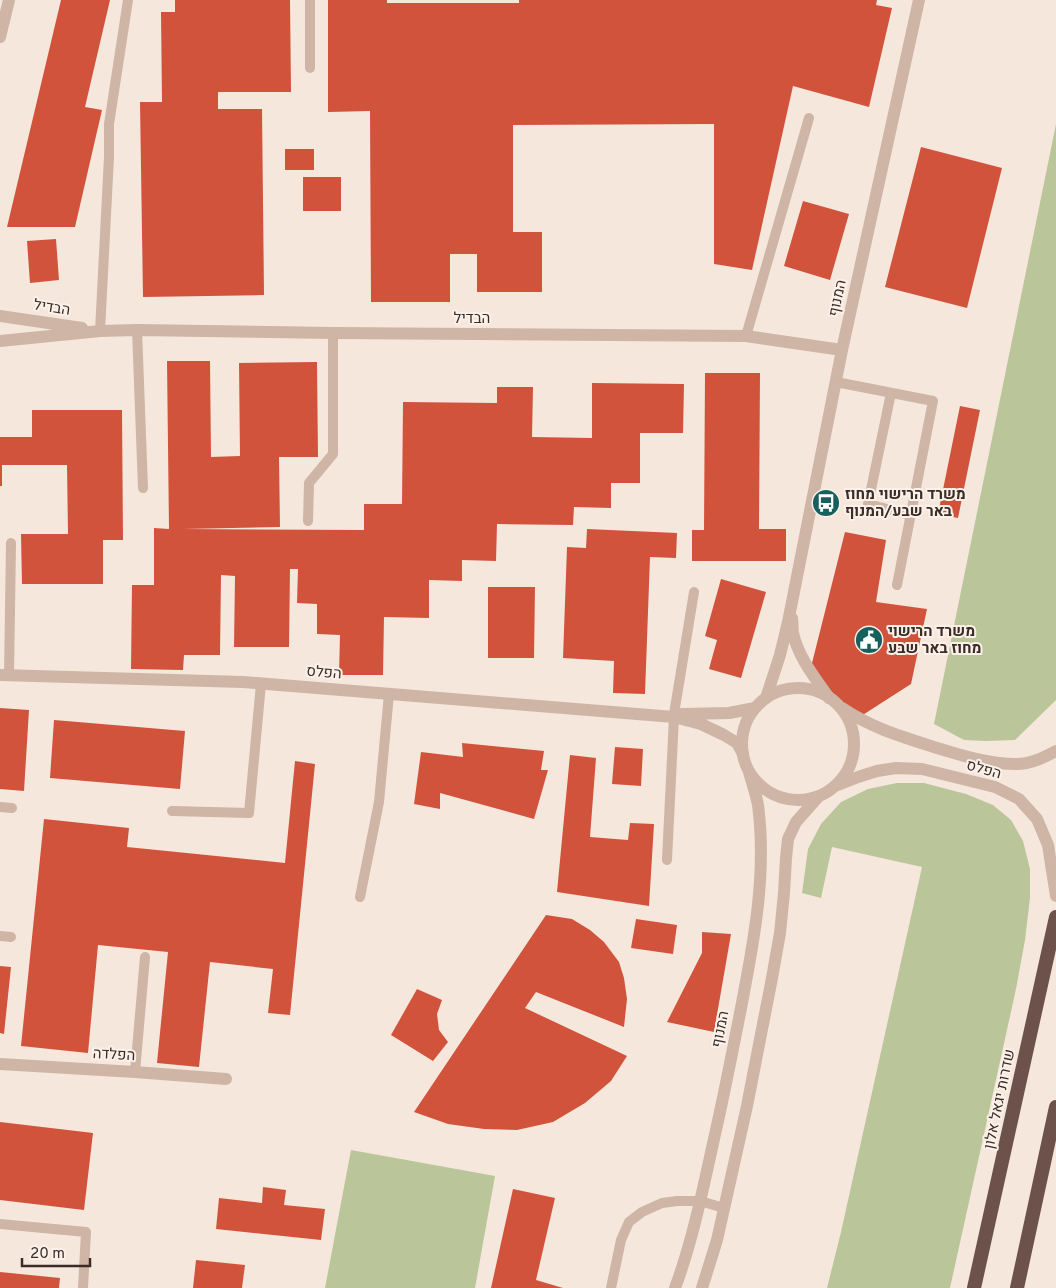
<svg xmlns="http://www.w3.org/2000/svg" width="1056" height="1288" font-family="Overpass,Heebo,sans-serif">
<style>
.green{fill:#bbc59a}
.building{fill:#d2533c}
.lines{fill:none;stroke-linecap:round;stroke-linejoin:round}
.service{stroke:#ceb5a6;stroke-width:10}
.minor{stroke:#ceb5a6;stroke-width:12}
.tertiary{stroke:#ceb5a6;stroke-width:12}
.trunk{stroke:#6c524a;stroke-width:14}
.labels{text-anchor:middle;stroke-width:4;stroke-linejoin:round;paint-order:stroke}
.street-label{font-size:15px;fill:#3a2c28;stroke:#fcf1e9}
.poi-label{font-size:15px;font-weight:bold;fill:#3a2c28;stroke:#fcf1e9;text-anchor:start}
</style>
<rect width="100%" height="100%" fill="#f5e7dc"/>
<path class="green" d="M1056 124V700L1015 740 985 741 964 740 934 724Z
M897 783H924L966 794 993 805 1011 820 1023 841 1030 869V898L1025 940 1016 989 950 1288H827L841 1232 922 867 832 847 821 898 802 893 808 849 821 824 841 802 868 789Z
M351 1150 495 1176 475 1288H325Z"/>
<path class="building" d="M61 0H110L85 107 102 110 75 227H7Z
M175 0H290L291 92H218V109H262L264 295 143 297 140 102H162L161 12H175Z
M328 0H387V3H519V0H877L876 5 892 8 869 107 793 86 752 270 714 264V124L513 125V232H542V292H477V254H450V302H371L370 111 328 112Z
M921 147 1002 168 967 308 885 287Z
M285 149H314V170H285Z
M303 177H341V211H303Z
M803 201 849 214 830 280 784 266Z
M56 239 59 280 30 283 27 241Z
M167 361H210L211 457 240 456 239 363 317 362 318 457H279L280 527 183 529 364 530V504H402L403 402 497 403V387H533L532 437 592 438V383L684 384 683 433H640V483H611V508L574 507 573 525 497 524 496 561 462 560V581L429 580V618L384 617 383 675H339L340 635 317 634V604L297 603 298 569H290L289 647H234L235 576 221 575 220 655H184L183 670 131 669 132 585H154V528L169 529Z
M705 373H760L759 529H786V561H692V530H704Z
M960 406 980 410 958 518 938 514Z
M32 410H122L123 540H103V584H22L21 534H68L67 465H2V486H0V437H32Z
M587 529 677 533 676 558 650 557 645 694 613 693 614 661 563 658 567 547 586 548Z
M845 532 886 540 876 602 927 609 911 684 858 718 810 671Z
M721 579 766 592 741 678 709 669 717 640 705 636Z
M488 587H535L534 658H488Z
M0 708 29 710 24 791 0 789Z
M54 720 185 731 180 789 50 778Z
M462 743 544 751 541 770H548L534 819 440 793V809L414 804 421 752 463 757Z
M615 747 643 749 641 786 612 784Z
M570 755 596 758 590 837 628 840 630 823 654 824 649 906 557 892Z
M295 761 315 764 290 1015 268 1013 273 969 210 962 199 1067 157 1063 168 952 98 945 88 1053 21 1046 44 819 129 828 127 847 285 863Z
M546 915 572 919 590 930 604 942 619 962 624 978 627 999 624 1027 536 992 525 1008 627 1056 611 1081 585 1103 553 1122 517 1130 484 1129 448 1124 414 1112Z
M636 919 677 925 673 954 631 948Z
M702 932 731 934 714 1032 667 1022 702 953Z
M0 966 11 967 4 1034 0 1033Z
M417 989 442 1000 437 1014 439 1030 448 1042 433 1061 391 1035Z
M0 1122 93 1133 84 1210 0 1200Z
M263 1187 286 1190 284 1205 325 1209 321 1240 216 1229 219 1198 262 1203Z
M513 1189 555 1198 536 1280 563 1288H491Z
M196 1260 245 1265 242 1288H193Z
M0 1272 60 1278 59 1288H0Z"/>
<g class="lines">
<path class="service" d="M310 0V68
M137 330 143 488
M100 331 109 157V124L128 0
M746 336 809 118
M836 382 933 401 897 585
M891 393 868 504 910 515
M308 521 309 483 333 454V333
M9 675 11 543
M674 714 694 592
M0 807 12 808
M172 811 249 813 261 684
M667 860 674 717
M360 897 379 802 389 694
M0 936 11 937
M135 1072 145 957
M0 1224 86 1232 83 1288
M611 1288 621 1240 629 1222 642 1212 662 1203 677 1201H700L724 1208"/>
<path class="minor" d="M0 316 82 328
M0 341 100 331 137 330 333 333 746 336 842 350
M792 618C793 623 792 628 793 633 798 657 816 679 829 698
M0 675 243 682 674 717 701 724 724 735 737 743 743 754
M766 698 780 655 788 622 842 350 919 0
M681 714 729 713 755 708
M0 1064 135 1072 226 1079"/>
<path class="tertiary" d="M0 37 9 0
M742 744a56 56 0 1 1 112 0a56 56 0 1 1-112 0Z
M842 708C872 728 900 736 934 747 960 755 988 764 1016 764 1031 764 1043 758 1056 751
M838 785 858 777 877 771 896 768 922 769 995 787 1019 799 1037 819 1048 845 1056 896
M675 1288C694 1237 704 1183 716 1130 725 1090 733 1049 741 1008 754 941 767 873 758 805 756 794 752 783 749 772
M702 1288 717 1240 747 1106 772 978 780 933 784 893 786 858 788 839 796 822 819 796"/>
<path class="trunk" d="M974 1288 1056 917
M1017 1288 1056 1107"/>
</g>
<defs>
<symbol id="bus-disc" viewBox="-11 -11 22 22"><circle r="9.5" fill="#18605e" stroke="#fcf1e9"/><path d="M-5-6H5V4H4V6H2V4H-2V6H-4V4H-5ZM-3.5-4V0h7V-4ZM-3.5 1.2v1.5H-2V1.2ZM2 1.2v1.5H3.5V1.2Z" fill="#fff"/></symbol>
<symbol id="civic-disc" viewBox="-11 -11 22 22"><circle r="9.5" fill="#18605e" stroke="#fcf1e9"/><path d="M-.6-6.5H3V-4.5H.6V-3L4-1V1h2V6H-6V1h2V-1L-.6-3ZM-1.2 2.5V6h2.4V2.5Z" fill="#fff"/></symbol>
</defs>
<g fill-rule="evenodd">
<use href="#bus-disc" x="810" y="487" width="32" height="32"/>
<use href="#civic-disc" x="853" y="624" width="32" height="32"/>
</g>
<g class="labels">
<g class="street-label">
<text transform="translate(837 298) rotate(-78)" y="5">המנוף</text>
<text transform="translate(52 307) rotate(9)" y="5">הבדיל</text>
<text x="472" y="323">הבדיל</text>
<text transform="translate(324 672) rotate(5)" y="5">הפלס</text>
<text transform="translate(984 769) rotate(16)" y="5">הפלס</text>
<text transform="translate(720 1029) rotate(-79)" y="5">המנוף</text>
<text transform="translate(114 1054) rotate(3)" y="5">הפלדה</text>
<text transform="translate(999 1099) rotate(-78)" y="5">שדרות יגאל אלון</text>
</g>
<g class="poi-label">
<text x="845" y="499">משרד הרישוי מחוז<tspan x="845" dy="17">באר שבע/המנוף</tspan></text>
<text x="888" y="636">משרד הרישוי<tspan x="888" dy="17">מחוז באר שבע</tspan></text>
</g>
</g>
<path d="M22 1258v8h68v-8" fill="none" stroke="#3a2c28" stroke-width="2.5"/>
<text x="30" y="1258" font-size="15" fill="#3a2c28" stroke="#fcf1e9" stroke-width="4" paint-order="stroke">20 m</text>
</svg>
